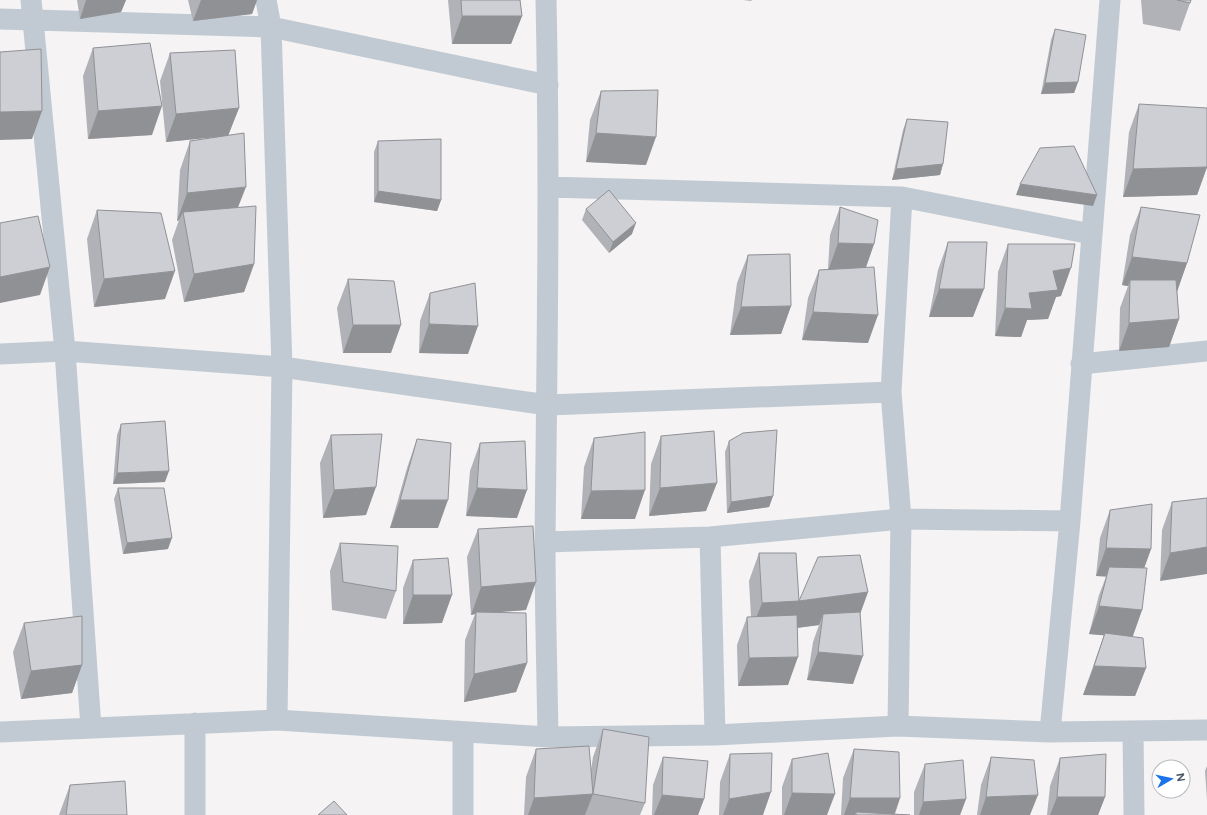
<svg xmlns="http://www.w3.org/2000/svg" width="1207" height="815" font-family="Figtree,sans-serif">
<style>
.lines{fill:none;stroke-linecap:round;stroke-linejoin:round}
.minor{stroke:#c1cad2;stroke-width:21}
.wall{fill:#b0b2b7}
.shaded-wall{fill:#909195}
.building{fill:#cdcfd5;stroke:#909195}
</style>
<rect width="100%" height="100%" fill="#f5f3f3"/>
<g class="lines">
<path class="minor" d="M31 0 65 351 91 728
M266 0 271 27 282 367 277 720
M546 0C550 180 547 361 545 541 545 606 547 672 548 737
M0 19 271 27 548 85
M548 187 902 197 1091 234
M0 354 65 351 282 367 548 405 891 392
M1081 364 1207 351
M710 537 715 735
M545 542 710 537 901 519 1070 521
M195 723V815
M898 726 901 519 891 392 902 197
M1133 731 1134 815
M0 732 277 720 548 737 715 735 898 726 1050 732 1207 730
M1050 732 1070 521 1110 0
M463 815V732"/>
</g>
<path class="wall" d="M77 0H126L121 12 80 19Z
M188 0H257L252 14 193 21Z
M448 0H520L522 16 511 44H452Z
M743 0H752L751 1Z
M1141 0H1191L1190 3 1180 31 1143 24Z
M1055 29 1078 82 1074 93 1041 94 1051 40Z
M93 48 152 135 88 139 83 76Z
M170 53 239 108 228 135 238 207 254 264 244 292 184 302 172 240 179 220 177 221 180 170 190 141 222 136 166 142 160 81Z
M601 91 646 165 586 162 590 120Z
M1139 104 1207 167 1197 195 1123 197 1129 132Z
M907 119 943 164 940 175 892 180 903 130Z
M378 141 441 200 437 211 374 202V152Z
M840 207 874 244 866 267 868 343 802 340 808 298 819 270 828 269 830 235Z
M1141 207 1187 263 1177 290 1179 319 1169 347 1119 351 1120 308 1128 286 1122 285 1130 235Z
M586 209 632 234 609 253 582 220Z
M97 210 165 299 94 307 87 239Z
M948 242 973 317H929L938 270Z
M1008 244 1061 296 1056 297 1048 319 1027 320 1021 337 995 336 998 272Z
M748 255 791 306 781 334 730 335 737 283Z
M348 279 391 353H343L337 308Z
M430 293 468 354 419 353 420 321Z
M121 424 165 482 113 484 117 435Z
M331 435 366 515 323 518 320 463Z
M661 436 706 511 649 516 651 464Z
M594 438 635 519H581L584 467Z
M417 439 438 528H390L407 468Z
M729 441 773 496 769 507 727 513 725 452Z
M480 443 517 518 466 516 470 471Z
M118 488 168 549 123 554 114 499Z
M1207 498 1160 581 1162 530 1172 502Z
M1110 510 1151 549 1144 568 1142 610 1133 636 1146 668 1135 696 1083 695 1104 635 1089 634 1099 595 1106 577 1096 576 1100 538Z
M478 529 526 610 497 612 527 663 516 692 464 702 465 640 475 614 471 615 467 557Z
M340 543 396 591 386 619 332 610 330 571Z
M759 553 799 601 868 592 860 613 853 684 807 680 813 642 819 625 797 628 788 685 738 686 737 645 747 617H751L749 581Z
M413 560 442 623 403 624V588Z
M24 623 82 665 72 693 21 699 13 652Z
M603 729 645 803 640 815H524L526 777 536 749 591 770 593 757Z
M854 749 900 798 895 814 910 815H841L843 778Z
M730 754 763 815H719L720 782Z
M663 757 704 799 698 815H652L653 785Z
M991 757 1030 815H977L981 785Z
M1060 758 1105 797 1098 815H1047L1050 786Z
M792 759 827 815H782V787Z
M925 764 966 799 960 815H914V792Z
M1207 766V799L1205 771Z
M70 785 127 815H59Z"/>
<path class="shaded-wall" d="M86 0H126L121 12 80 19Z
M201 0H257L252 14 193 21Z
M462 16H522L511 44H452Z
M1078 82 1074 93 1041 94 1045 83Z
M162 106 152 135 88 139 98 111Z
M239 108 228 136 166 142 176 114Z
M42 111 32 139 0 140V112Z
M596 133 656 137 646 165 586 162Z
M943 164 940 175 892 180 896 169Z
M1207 167 1197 195 1123 197 1133 169Z
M1020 184 1097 195 1093 206 1016 195Z
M246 187 235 215 183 212 179 220 177 221 187 193Z
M378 191 441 200 437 211 374 202Z
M636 223 632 234 609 253 613 242Z
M838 243 874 244 864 273 828 271Z
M1132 257 1187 263 1177 292 1130 280 1128 286 1122 285Z
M254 264 244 292 184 302 194 274Z
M50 267 40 295 0 303V277Z
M1071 268 1061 296 1056 297 1048 319 1027 320 1021 337 995 336 1005 308 1053 271Z
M175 271 165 299 94 307 104 279Z
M939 289H984L973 317H929Z
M791 306 781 334 730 335 741 307Z
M813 312 878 315 868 343 802 340Z
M1179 319 1169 347 1119 351 1129 323Z
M429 324 478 326 468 354 419 353Z
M353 325H401L391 353H343Z
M169 471 165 482 113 484 117 473Z
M717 483 706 511 649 516 660 488Z
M376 487 366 515 323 518 334 490Z
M477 488 527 490 517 518 466 516Z
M645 490 635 519H581L591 491Z
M773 496 769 507 727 513 731 502Z
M400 500H448L438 528H390Z
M172 538 168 549 123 554 127 543Z
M1207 547V574L1160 581 1170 553Z
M1106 548 1151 549 1141 577 1109 567 1106 576H1096Z
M536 582 526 610 476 614V612L475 614 471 615 481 587Z
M868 592 858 620 823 614 819 625 788 629 751 631 762 603 799 601Z
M413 595H452L442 623 403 624Z
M1099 606 1142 610 1132 638 1089 634Z
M818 652 863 656 853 684 807 680Z
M798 657 788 685 738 686 749 658Z
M527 663 516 692 464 702 474 674Z
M82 665 72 693 21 699 31 671Z
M1094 666 1146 668 1135 696 1083 695Z
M771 792 763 815H723L729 799Z
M792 793 835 794 827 815H784Z
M593 794 585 815H528L534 798Z
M662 795 704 799 698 815H654Z
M1038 795 1030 815H980L986 797Z
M1057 797H1105L1098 815H1050Z
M850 798H900L894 815 856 812 855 815H844Z
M966 799 960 815H919L923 802Z"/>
<path class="building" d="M461 0H520L522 16H462Z
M1177 0H1191L1190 3Z
M1055 29 1086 35 1078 82 1045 83Z
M150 43 162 106 98 111 93 48Z
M41 49 42 111 0 112V52Z
M235 50 239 108 176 114 170 53Z
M658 90 656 137 596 133 601 91Z
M1139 104 1207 108V167L1133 169Z
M907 119 948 122 943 164 896 169Z
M244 133 246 187 187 193 190 141Z
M441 139V200L378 191V141Z
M1074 146 1097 195 1020 184 1040 148Z
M609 190 636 223 613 242 586 209Z
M256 206 254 264 194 274 183 212Z
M840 207 878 220 874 244 838 243Z
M1141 207 1200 215 1187 263 1132 257Z
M97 210 161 213 175 271 104 279Z
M38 216 50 267 0 277V223Z
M948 242H987L984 289H939Z
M1008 244H1075L1071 268 1053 271 1058 290 1029 293 1032 309 1005 308Z
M790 254 791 306 741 307 748 255Z
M874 267 878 315 813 312 819 270Z
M348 279 394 281 401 325H353Z
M1130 280H1176L1179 319 1129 323Z
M475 283 478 326 429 324 430 293Z
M165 421 169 471 117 473 121 424Z
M777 430 773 496 731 502 729 441 743 433Z
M714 431 717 483 660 488 661 436Z
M645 432V490L591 491 594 438Z
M382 434 376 487 334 490 331 435Z
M417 439 451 443 448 500H400Z
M525 441 527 490 477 488 480 443Z
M118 488H164L172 538 127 543Z
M1207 498V547L1170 553 1172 502Z
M1152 504 1151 549 1106 548 1110 510Z
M533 526 536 582 481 587 478 529Z
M340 543 398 546 396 591 343 582Z
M759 553H796L799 601 818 557 860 555 868 592 799 601 762 603Z
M448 558 452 595H413V560Z
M1109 567 1147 568 1142 610 1099 606Z
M476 612 526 613 527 663 474 674Z
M860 612 863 656 818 652 823 614Z
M797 615 798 657 749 658 747 617Z
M82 616V665L31 671 24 623Z
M1105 633 1143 638 1146 668 1094 666Z
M603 729 649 737 645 803 593 794 534 798 536 749 589 746 593 794Z
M854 749 899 752 900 798H850Z
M772 753 771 792 729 799 730 754Z
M828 753 835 794 792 793V759Z
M1106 754 1105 797H1057L1060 758Z
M663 757 708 761 704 799 662 795Z
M991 757 1034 760 1038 795 986 797Z
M963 760 966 799 923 802 925 764Z
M125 781 127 815H66L70 785Z
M334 801 347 815H318Z
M856 812 910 815H856Z"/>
<g transform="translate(1171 779) rotate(81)"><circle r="19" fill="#ffffff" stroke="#b7bbc0"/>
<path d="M0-3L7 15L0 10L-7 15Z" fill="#1a73e8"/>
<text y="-6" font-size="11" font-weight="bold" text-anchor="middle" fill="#4a5661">N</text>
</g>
</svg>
